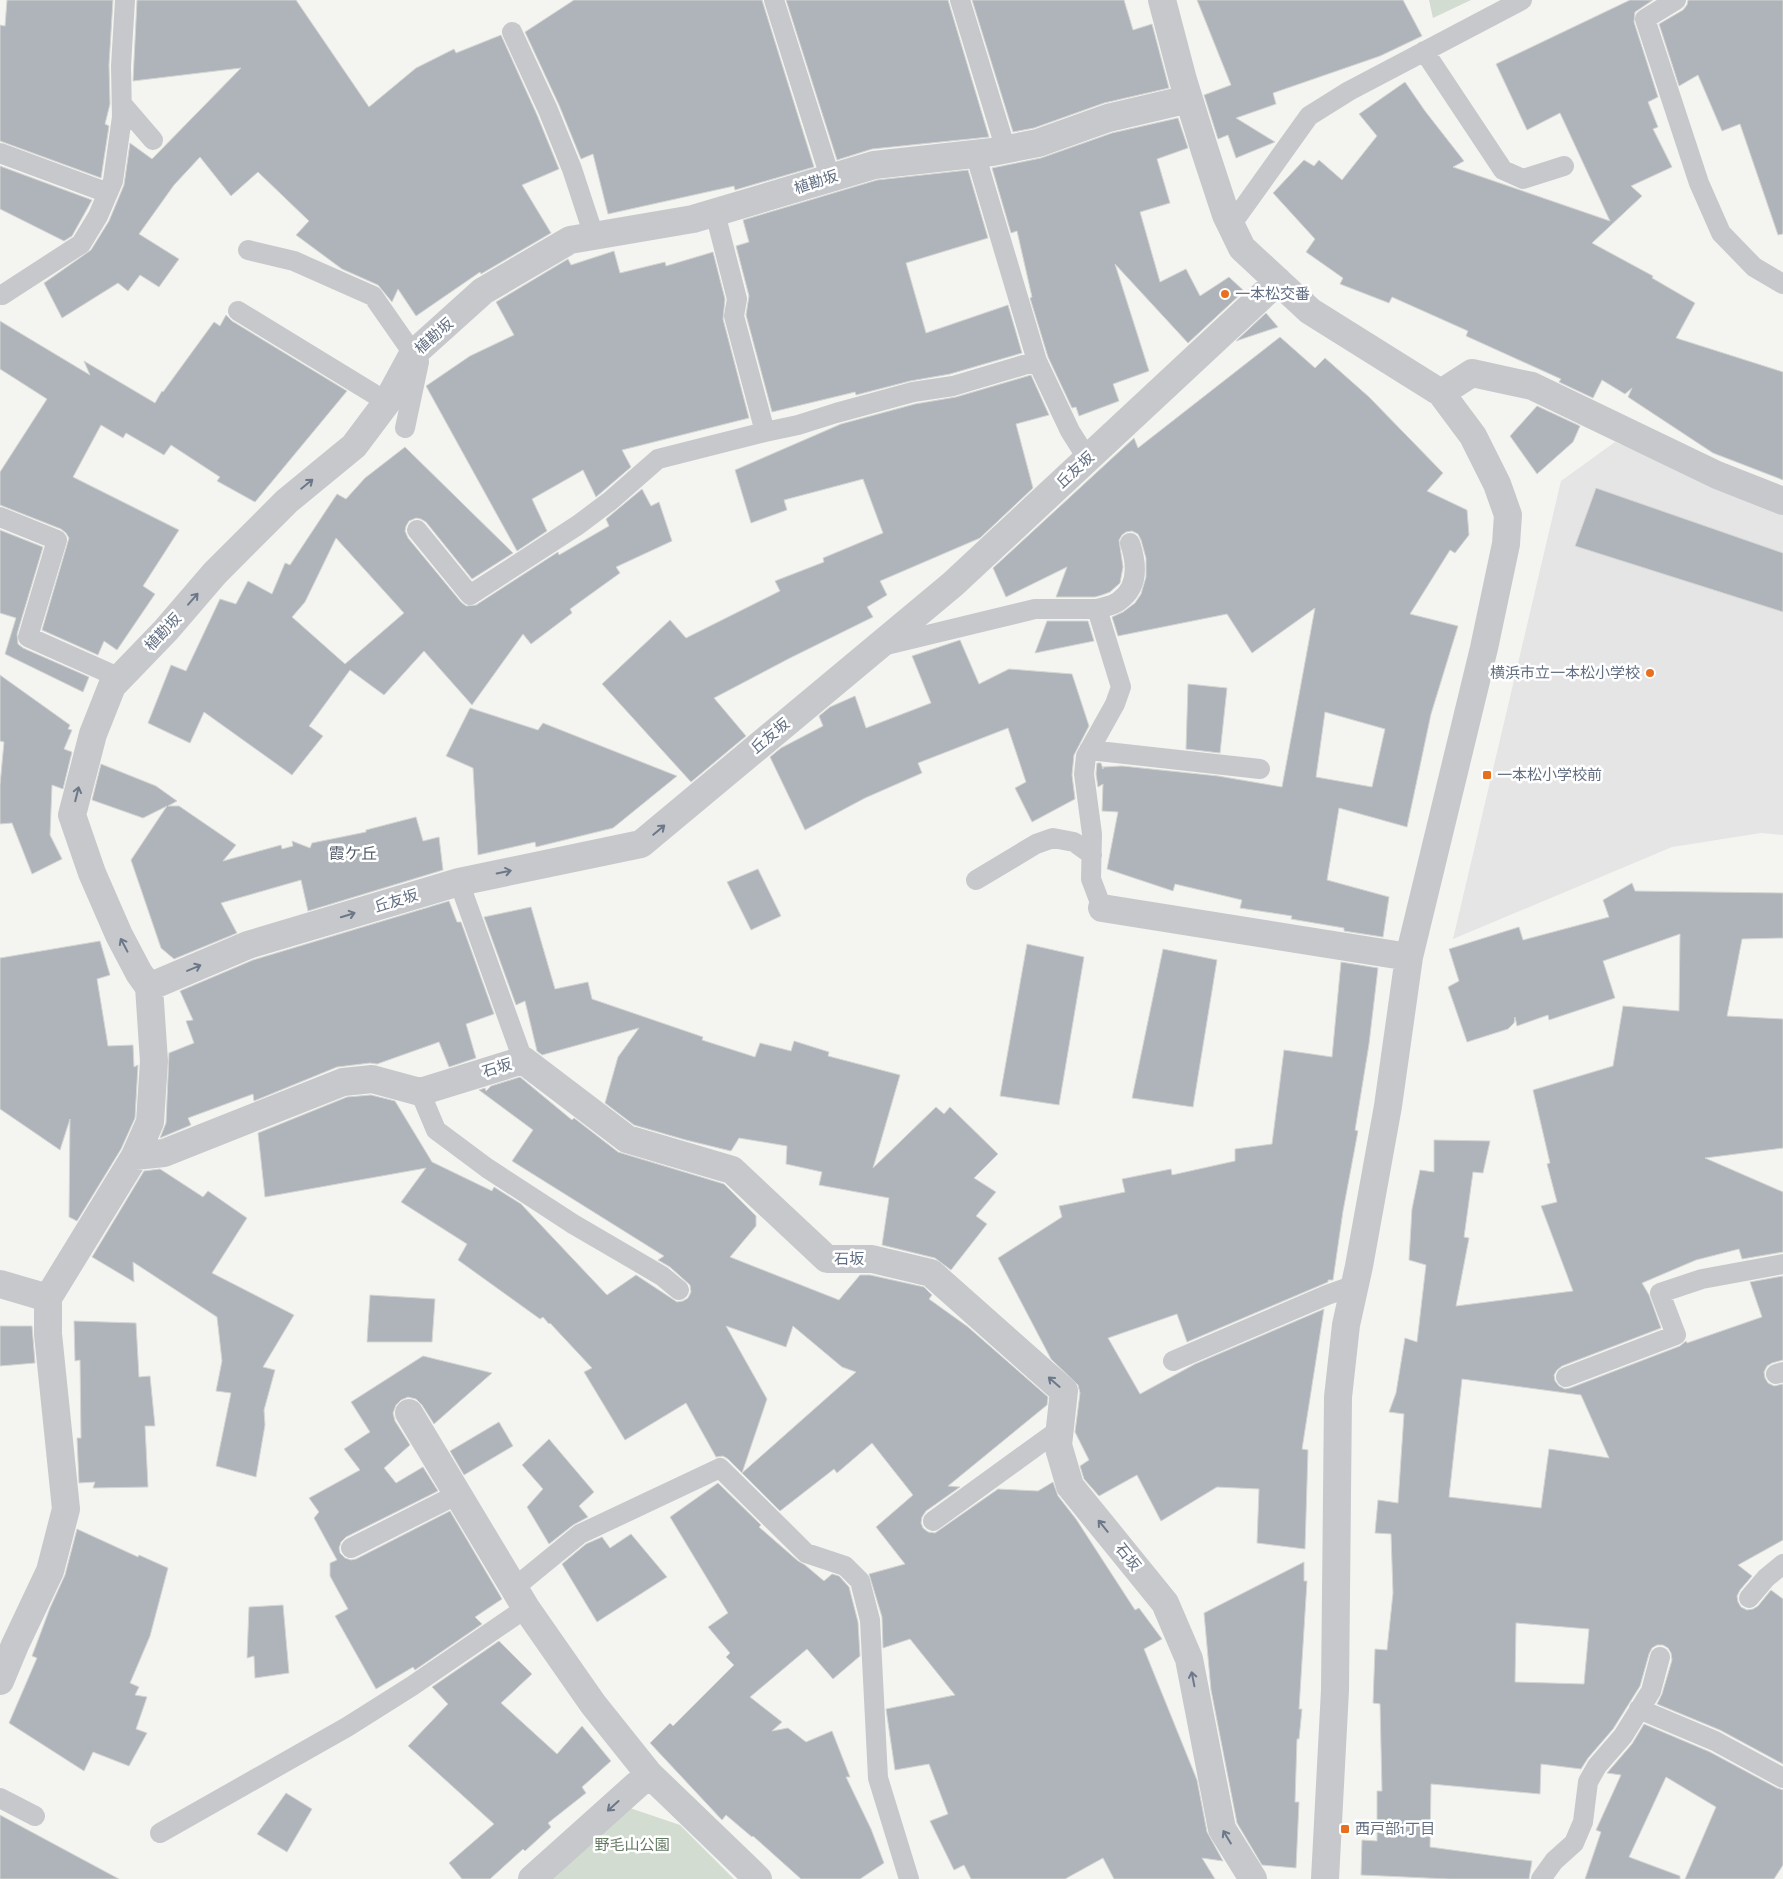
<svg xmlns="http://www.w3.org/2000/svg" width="1783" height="1879" font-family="'Alegreya Sans','Noto Sans JP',sans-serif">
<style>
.built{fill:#e4e5e4}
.green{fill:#d3dcd1}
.building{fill:#aeb4ba;stroke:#d5d6d3;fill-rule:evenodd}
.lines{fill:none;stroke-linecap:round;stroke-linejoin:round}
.service{stroke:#c6c8cc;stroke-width:20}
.minor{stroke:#c6c8cc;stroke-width:28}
.oneway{stroke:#6c7889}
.poi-dot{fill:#e86f1d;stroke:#fff;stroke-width:2}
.labels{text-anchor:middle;stroke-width:5;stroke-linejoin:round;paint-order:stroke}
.street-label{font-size:15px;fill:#626f82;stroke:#fff}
.poi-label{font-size:15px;fill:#626f82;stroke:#fff;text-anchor:start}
.park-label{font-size:15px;fill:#627961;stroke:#fff}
.neighbourhood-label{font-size:16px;fill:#505967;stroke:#fff}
</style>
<rect width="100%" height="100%" fill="#f4f5f0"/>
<path class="built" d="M1615 442 1783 513V835L1761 833 1672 847 1453 939 1561 481Z"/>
<path class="green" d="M1429 0H1471L1433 18Z
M624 1806 680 1825 734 1879H540Z"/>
<path class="building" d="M7 0H113L109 65 110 104 105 124 109 126 101 178 0 141V25L5 26Z
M137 0H296L369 107 416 68 454 49 456 53 501 35 537 115 559 169 522 185 551 233 481 274 480 272 416 316 398 289 392 302 378 285 342 269 296 235 309 221 258 172 231 196 200 157 174 185 139 234 179 259 159 287 140 275 128 291 118 283 62 318 44 283 91 250 109 221 124 185 130 143 152 159 241 68 133 81Z
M574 0H762L814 167 735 190 734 186 608 214 593 154 581 159 559 105 525 32Z
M786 0H948L989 137 872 149 837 160Z
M972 0H1124L1133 30 1152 24 1169 88 1104 103 1034 128 1013 132Z
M1197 0H1403L1422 36 1380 56 1273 93 1276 104 1236 118 1275 142 1236 158 1228 135 1218 139 1204 95 1231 85Z
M1630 0H1653L1635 12 1634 22 1658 97 1648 102 1658 127 1653 129 1672 167 1631 186 1642 196 1592 243 1653 276 1652 278 1695 303 1676 338 1783 372V480L1713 453 1628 397 1632 388 1625 394 1602 380 1593 398 1559 382 1561 379 1466 336 1468 331 1392 297 1389 303 1340 284 1343 278 1306 252 1315 239 1273 193 1304 160 1314 166 1319 160 1342 180 1377 136 1359 114 1405 82 1425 111 1464 161 1453 167 1610 221 1560 113 1527 130 1496 64Z
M1688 0H1783V234L1778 235 1740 124 1722 131 1698 75 1679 86 1659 24 1683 10 1687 5Z
M1178 118 1188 148 1157 159 1170 203 1140 212 1160 282 1186 269 1200 296 1229 277 1244 291 1188 343 1115 264 1149 371 1113 384 1119 401 1079 416 1076 407 1072 408 1048 357 1030 298 1032 297 1017 231 1011 233 992 168 1041 158 1112 133Z
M0 166 92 200 72 236 64 241 0 209Z
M968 170 988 238 906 263 926 333 1008 305 1022 353 950 374 910 381 856 395 855 392 772 412 746 315 749 296 736 246 749 242 743 220 877 180Z
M614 251 620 273 665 262 666 266 713 252 725 299 723 319 749 418 622 450 631 467 596 497 583 470 532 499 547 531 517 551 426 386 470 356 514 335 496 302 568 259 571 265Z
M1266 313 1278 327 1236 341Z
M226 315 232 321 347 391 255 502 217 481 220 477 171 445 164 455 126 433 123 438 101 425 73 477 179 530 143 586 155 594 117 650 104 641 98 655 42 630 69 538 66 533 61 529 0 505V472L47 399 0 369V321L90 375 84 361 155 403 162 391 163 392 214 322 220 326Z
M1280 337 1315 368 1325 358 1369 397 1443 473 1427 491 1467 510 1469 535 1455 553 1450 550 1410 614 1458 626 1431 714 1407 827 1339 808 1327 880 1389 897 1383 937 1344 931V928L1291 919 1292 916 1240 908 1242 900 1175 884 1173 891 1107 869 1118 812 1102 811 1103 784 1098 787 1096 774 1097 763H1101L1103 769V767L1122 766 1218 776 1282 787 1315 608 1252 653 1227 614 1118 636 1112 617 1123 612 1135 603 1141 594 1146 577V558L1141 540 1138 534 1132 531 1126 532 1122 535 1119 540 1123 567 1120 583 1110 592 1102 595 1095 597H1056L1067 567 1006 597 993 568 1134 438 1138 448ZM1325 712 1385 729 1372 787 1316 777Z
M1031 375 1049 415 1016 424 1033 488 980 538 880 581 887 595 867 607 873 617 790 658 714 698 746 736 691 782 602 684 670 620 686 638 780 591 775 581 824 562 823 558 883 533 863 479 784 500 787 510 751 523 735 470 841 424 915 404 956 397Z
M1537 406 1580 426 1573 442 1537 474 1510 436Z
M405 447 513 553 472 579 426 522 421 519 416 518 409 521 406 526 405 531 408 538 461 602 466 606 476 605 558 552 559 555 609 526 606 519 642 489 651 506 659 502 672 541 616 567 620 573 570 609 572 613 531 644 523 634 472 705 424 651 384 695 350 670 309 726 323 736 292 775 204 712 190 743 148 723 171 665 186 671 220 599 236 604 248 581 272 594 285 563 290 565 337 494 346 499 365 478ZM336 538 404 613 345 664 292 617 305 602Z
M1596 488 1783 553V612L1575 546Z
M0 530 43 547 17 634 18 644 23 648 89 677 83 692 5 654 16 618 0 613Z
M1047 621H1088L1094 641 1035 653Z
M960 640 979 684 1009 669 1072 674 1089 726 1074 755 1072 775 1075 799 1032 822 1015 788 1026 782 1008 728 918 763 922 773 865 798 805 830 770 757 781 748 823 726 819 716 830 707 855 696 866 728 931 703 912 656Z
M0 675 70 725 68 729 72 730 64 749 72 752 63 789 52 785 50 835 62 859 32 874 12 823 0 824V785L4 742 0 741Z
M1188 684 1227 688 1220 753 1186 749Z
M470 708 538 730 543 723 677 776 613 828 536 847 535 842 478 855 473 768 446 756Z
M101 764 156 786 177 801 168 806H179L236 845 223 861 281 845 282 849 293 846 292 841 310 848 312 843 366 832V830L416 817 423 841 439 837 443 870 308 911 301 880 221 903 237 933 174 959 161 948 131 860 167 806 143 818 92 800Z
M758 869 781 916 751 930 727 882Z
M1632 883 1635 891 1783 893V938L1742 939 1727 1016 1783 1019V1148L1705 1158 1783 1192V1252L1742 1259 1739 1249 1696 1260 1642 1283 1649 1295 1661 1328 1562 1366 1557 1370 1554 1375 1555 1381 1559 1386 1565 1389 1570 1388 1680 1346 1686 1341 1687 1343 1762 1317 1750 1282 1783 1276V1360L1772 1363 1767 1366 1764 1372 1765 1378 1768 1383 1774 1386 1783 1384V1540L1738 1565 1752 1576 1740 1590 1737 1596 1738 1602 1741 1607 1747 1610 1753 1609 1758 1606 1771 1590 1783 1599V1764L1720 1730 1657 1704 1662 1694 1672 1660 1671 1653 1668 1648 1663 1645H1657L1652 1648 1649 1654 1640 1686 1613 1729 1588 1758 1581 1769 1541 1764 1540 1794 1431 1784 1430 1847 1532 1861 1529 1879H1449L1361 1875 1362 1840 1377 1841V1791H1382L1380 1704 1373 1703 1375 1649 1387 1650 1393 1593 1391 1534 1375 1533 1378 1500 1398 1503 1404 1414 1389 1412 1396 1393 1405 1338 1417 1342 1426 1265 1409 1260 1412 1209 1420 1170 1434 1172V1140L1490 1141 1483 1173 1473 1172 1464 1237 1469 1238 1456 1306 1573 1291 1541 1206 1557 1202 1547 1164 1550 1163 1533 1090 1613 1066 1623 1006 1679 1011 1680 934 1603 961 1615 998 1549 1020 1548 1015 1517 1026 1515 1017 1514 1023 1508 1029 1467 1042 1448 987 1459 981 1449 949 1519 927 1523 940 1609 917 1603 900ZM1462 1379 1581 1395 1609 1458 1549 1449 1541 1508 1449 1497ZM1516 1623 1589 1629 1584 1684 1515 1682Z
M449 901 457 922H461L494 1014 466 1024 476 1058 449 1067 439 1042 377 1064 370 1063 337 1067 254 1101 253 1094 188 1118 191 1125 160 1138 166 1123 169 1053 194 1043 186 1021 193 1020 180 991 253 960Z
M531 907 555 989 588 982 592 999 703 1037 702 1040 755 1057 760 1043 791 1051 794 1041 829 1052 828 1056 900 1075 873 1168 936 1107 944 1114 950 1107 998 1154 974 1178 996 1192 976 1216 987 1224 951 1270 935 1258 882 1245 889 1198 819 1185 822 1172 786 1164 787 1146 739 1138 731 1151 686 1140 634 1125 605 1103 618 1057 639 1028 542 1055 537 1051 525 1001 516 1005 484 917Z
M100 941 110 975 97 979 108 1046 133 1045 134 1067 138 1065 135 1118 121 1149 77 1221 69 1217 70 1119 60 1150 0 1109V958Z
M1027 944 1084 957 1059 1105 1000 1096Z
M1163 949 1217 960 1193 1107 1132 1098Z
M1341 962 1378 968 1369 1044 1355 1130 1358 1131 1343 1211 1333 1280H1328V1282L1187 1342 1177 1314 1108 1338 1140 1394 1195 1364 1324 1309 1302 1449 1308 1450 1305 1549 1257 1543 1259 1489 1217 1487 1161 1521 1137 1475 1099 1496 1084 1479 1080 1466 1089 1460 1075 1432 1080 1393 1078 1385 1051 1359 998 1258 1062 1217 1059 1206 1125 1192 1122 1179 1171 1169 1172 1175 1235 1161V1149L1272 1144 1284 1050 1332 1057Z
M520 1077 572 1120 574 1118 618 1152 724 1184 756 1216V1226L730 1257 839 1300 860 1275H870L924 1287 932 1295 929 1299 968 1327 1048 1397 1047 1405 948 1486 960 1487 926 1511 922 1517 921 1523 923 1528 928 1532 935 1533 998 1489 1038 1491 1053 1482 1058 1496 1076 1519 1135 1610 1139 1608 1162 1639 1144 1649 1197 1780 1207 1832 1223 1861 1202 1858 1215 1879H1114L1103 1858 1065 1879H971L964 1865 954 1870 930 1821 948 1814 929 1764 895 1770 886 1709 955 1695 910 1639 883 1648 882 1617 869 1574 905 1564 876 1527 913 1495 872 1443 837 1473 834 1469 780 1511 742 1473 856 1372 842 1367 793 1326 786 1347 726 1326 767 1399 742 1473 728 1459 723 1456 716 1457 686 1403 625 1440 584 1372 592 1368 550 1323 549 1324 543 1317 540 1319 458 1260 467 1244 401 1202 426 1168 265 1197 258 1133 347 1097 371 1095 395 1101 432 1162 492 1191 494 1187 521 1204 607 1295 636 1275 677 1302 683 1301 688 1298 691 1292 690 1285 670 1267 658 1260 664 1256 512 1161 533 1130 479 1090 485 1088 486 1091 491 1086Z
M160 1169 203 1197 208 1191 247 1218 212 1273 294 1315 263 1367 275 1370 264 1410 265 1425 256 1477 216 1466 231 1393 216 1391 222 1361 217 1317 133 1262 134 1282 92 1257 144 1171Z
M370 1295 435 1299 432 1342H367Z
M74 1321 136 1323 139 1377 150 1376 155 1426H145L148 1487 93 1488 95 1482 79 1483 77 1438H81L80 1360 75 1361Z
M0 1326H32L35 1363 0 1366Z
M423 1356 492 1373 434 1424 422 1405 416 1399 408 1397 401 1400 396 1405 393 1413 395 1421 410 1445 384 1468 396 1483 423 1467 438 1491 346 1537 341 1542 339 1548 340 1553 345 1558 351 1560 356 1559 450 1511 502 1599 475 1617 482 1624 415 1670 413 1667 376 1689 335 1616 348 1609 330 1576V1563L337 1560 314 1518 319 1512 309 1498 360 1470 344 1449 370 1432 351 1402Z
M499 1422 513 1446 464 1475 450 1451Z
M549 1439 594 1492 579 1506 588 1517 573 1525 549 1544 527 1507 543 1489 522 1465Z
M718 1483 761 1525 759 1527 798 1561 805 1565 824 1581 832 1574 839 1576 849 1587 858 1622 860 1656 833 1679 807 1649 750 1697 782 1722 772 1731 788 1728 806 1742 832 1731 850 1777H846L871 1829 884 1863 860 1879H801L753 1836 752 1837 726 1815 722 1820 650 1743 670 1723 673 1726 734 1665 726 1657 730 1653 708 1627 728 1613 670 1517Z
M77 1529 138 1557 139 1555 168 1568 150 1636 130 1683 139 1687 135 1695 147 1697 136 1729 147 1733 129 1766 93 1752 84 1771 9 1723 37 1658 32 1656 50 1608 65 1575Z
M631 1534 667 1577 597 1622 562 1564 586 1544 602 1537 610 1548Z
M1304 1562V1581H1307L1299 1709H1302L1299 1739H1297L1295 1802H1299L1296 1868 1262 1865 1237 1823 1211 1690 1204 1613Z
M283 1605 289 1673 255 1678 254 1656 247 1658 249 1607Z
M499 1641 532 1674 501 1703 557 1754 582 1726 611 1761 582 1787 586 1793 548 1823 551 1827 525 1851 523 1849 490 1879H462L449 1863 494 1824 408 1746 448 1704 432 1687Z
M1644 1724 1710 1752 1777 1788 1783 1790V1865L1774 1879H1685L1716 1807 1666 1777 1629 1857 1680 1876V1879H1585L1601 1832 1596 1830 1621 1775 1607 1773 1632 1744Z
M286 1793 312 1809 287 1852 257 1834Z
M0 1815 119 1879H0Z"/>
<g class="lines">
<path class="service" d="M774 0 830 177
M960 0 1006 150
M1676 0 1645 19 1699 183 1721 233 1754 267 1783 284
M512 32 548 110 572 169 594 236
M1424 51 1503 170 1523 179 1564 166
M122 104 153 140
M0 153 108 193
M975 153 1037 361 1070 431 1087 458
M715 213 737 299 734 316 765 432
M1231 225 1309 116 1349 91 1522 0
M248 250 294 261 373 296 419 362 405 428
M2 295 81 244 98 216 113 181 122 117 121 66 125 0
M238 311 387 402
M0 517 57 540 28 637 120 678
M417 530 470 595 578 525 610 501 658 459 765 432 798 425 836 413 913 392 953 386 1037 361
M1097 609C1103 607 1113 606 1119 601 1139 587 1137 564 1130 543
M882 646 1035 609H1097L1121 687 1115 704 1086 756 1084 774 1092 834 1091 879 1102 908
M1089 750 1260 769
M976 880 1036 844 1053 838 1074 842 1092 855
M459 882 523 1060
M420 1092 436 1130 487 1168 573 1224 662 1276 679 1290
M1173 1361 1327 1295 1355 1285
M1776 1374 1783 1372
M1566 1377 1676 1335 1660 1293 1702 1279 1783 1264
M933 1521 1060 1429
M351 1548 458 1494
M514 1588 580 1534 720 1468 806 1553 845 1566 860 1581 870 1620 878 1778 909 1879
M1749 1598 1766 1578 1783 1564
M1639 1709 1715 1741 1783 1778
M0 1798 35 1816
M160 1833 347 1727 412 1686 526 1608
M1541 1879 1554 1861 1574 1843 1583 1822 1588 1782 1597 1766 1623 1736 1651 1691 1660 1657"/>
<path class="minor" d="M1162 0 1183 80 1205 151 1226 215 1242 248 1310 311 1441 393 1473 436 1497 484 1508 515 1506 544 1484 648 1409 957 1388 1106 1359 1266 1346 1325 1338 1397 1335 1690 1325 1879
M1441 393 1472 373 1532 386 1717 475 1783 501
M1102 908 1409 957
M149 987 248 945 459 882 641 844 953 584 1278 281
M135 1156 164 1153 343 1082 372 1079 420 1092 523 1060 627 1139 732 1170 827 1259H872L931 1273 1064 1391 1058 1445 1070 1486 1165 1603 1189 1659 1222 1829 1253 1879
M0 1284 48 1298
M409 1413 526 1608 593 1704 649 1774 758 1879
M0 1681 15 1645 50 1571 66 1509 48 1334V1298L135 1156 150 1122 154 1061 149 987 139 973 119 935 92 873 72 815 93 734 112 686 166 630 215 573 287 501 354 446 387 402 413 354 483 291 570 240 693 219 874 165 992 152 1038 143 1108 118 1189 99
M532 1879 649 1774"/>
</g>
<defs><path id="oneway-shaft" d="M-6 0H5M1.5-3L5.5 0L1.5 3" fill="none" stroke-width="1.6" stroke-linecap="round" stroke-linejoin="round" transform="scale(1.25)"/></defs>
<g class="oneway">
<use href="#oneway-shaft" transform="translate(307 484) rotate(-39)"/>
<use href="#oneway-shaft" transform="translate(193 599) rotate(-49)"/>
<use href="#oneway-shaft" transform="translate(77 794) rotate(-76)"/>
<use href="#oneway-shaft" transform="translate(659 830) rotate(-40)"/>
<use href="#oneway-shaft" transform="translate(504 872) rotate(-12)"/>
<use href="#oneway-shaft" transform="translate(348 915) rotate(-17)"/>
<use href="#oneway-shaft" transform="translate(124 945) rotate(-118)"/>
<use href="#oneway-shaft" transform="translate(194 968) rotate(-23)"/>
<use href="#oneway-shaft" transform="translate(1054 1382) rotate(-139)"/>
<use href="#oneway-shaft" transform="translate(1103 1526) rotate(-129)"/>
<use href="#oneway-shaft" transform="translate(1193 1679) rotate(-101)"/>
<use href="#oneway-shaft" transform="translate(613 1806) rotate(138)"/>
<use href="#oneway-shaft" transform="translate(1227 1837) rotate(-121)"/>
</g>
<g class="poi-dot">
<circle cx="1225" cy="294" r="5"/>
<circle cx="1650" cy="673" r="5"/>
<rect x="1482" y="770" width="10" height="10" rx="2.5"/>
<rect x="1340" y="1824" width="10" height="10" rx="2.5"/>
</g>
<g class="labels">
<g class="street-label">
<text transform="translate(816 182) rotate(-18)" y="5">植勘坂</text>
<text transform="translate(434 336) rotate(-42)" y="5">植勘坂</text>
<text transform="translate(1075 470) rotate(-43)" y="5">丘友坂</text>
<text transform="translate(163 632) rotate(-47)" y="5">植勘坂</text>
<text transform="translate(770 736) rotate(-40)" y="5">丘友坂</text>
<text transform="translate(396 901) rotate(-17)" y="5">丘友坂</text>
<text transform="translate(497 1068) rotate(-17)" y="5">石坂</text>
<text x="849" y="1264">石坂</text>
<text transform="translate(1128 1557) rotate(51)" y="5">石坂</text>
</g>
<g class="poi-label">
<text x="1235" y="299">一本松交番</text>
<text x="1640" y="678" text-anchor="end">横浜市立一本松小学校</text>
<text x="1497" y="780">一本松小学校前</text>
<text x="1355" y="1834">西戸部1丁目</text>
</g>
<g class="park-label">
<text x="632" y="1850">野毛山公園</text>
</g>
<g class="neighbourhood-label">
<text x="353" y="859">霞ケ丘</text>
</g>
</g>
</svg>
